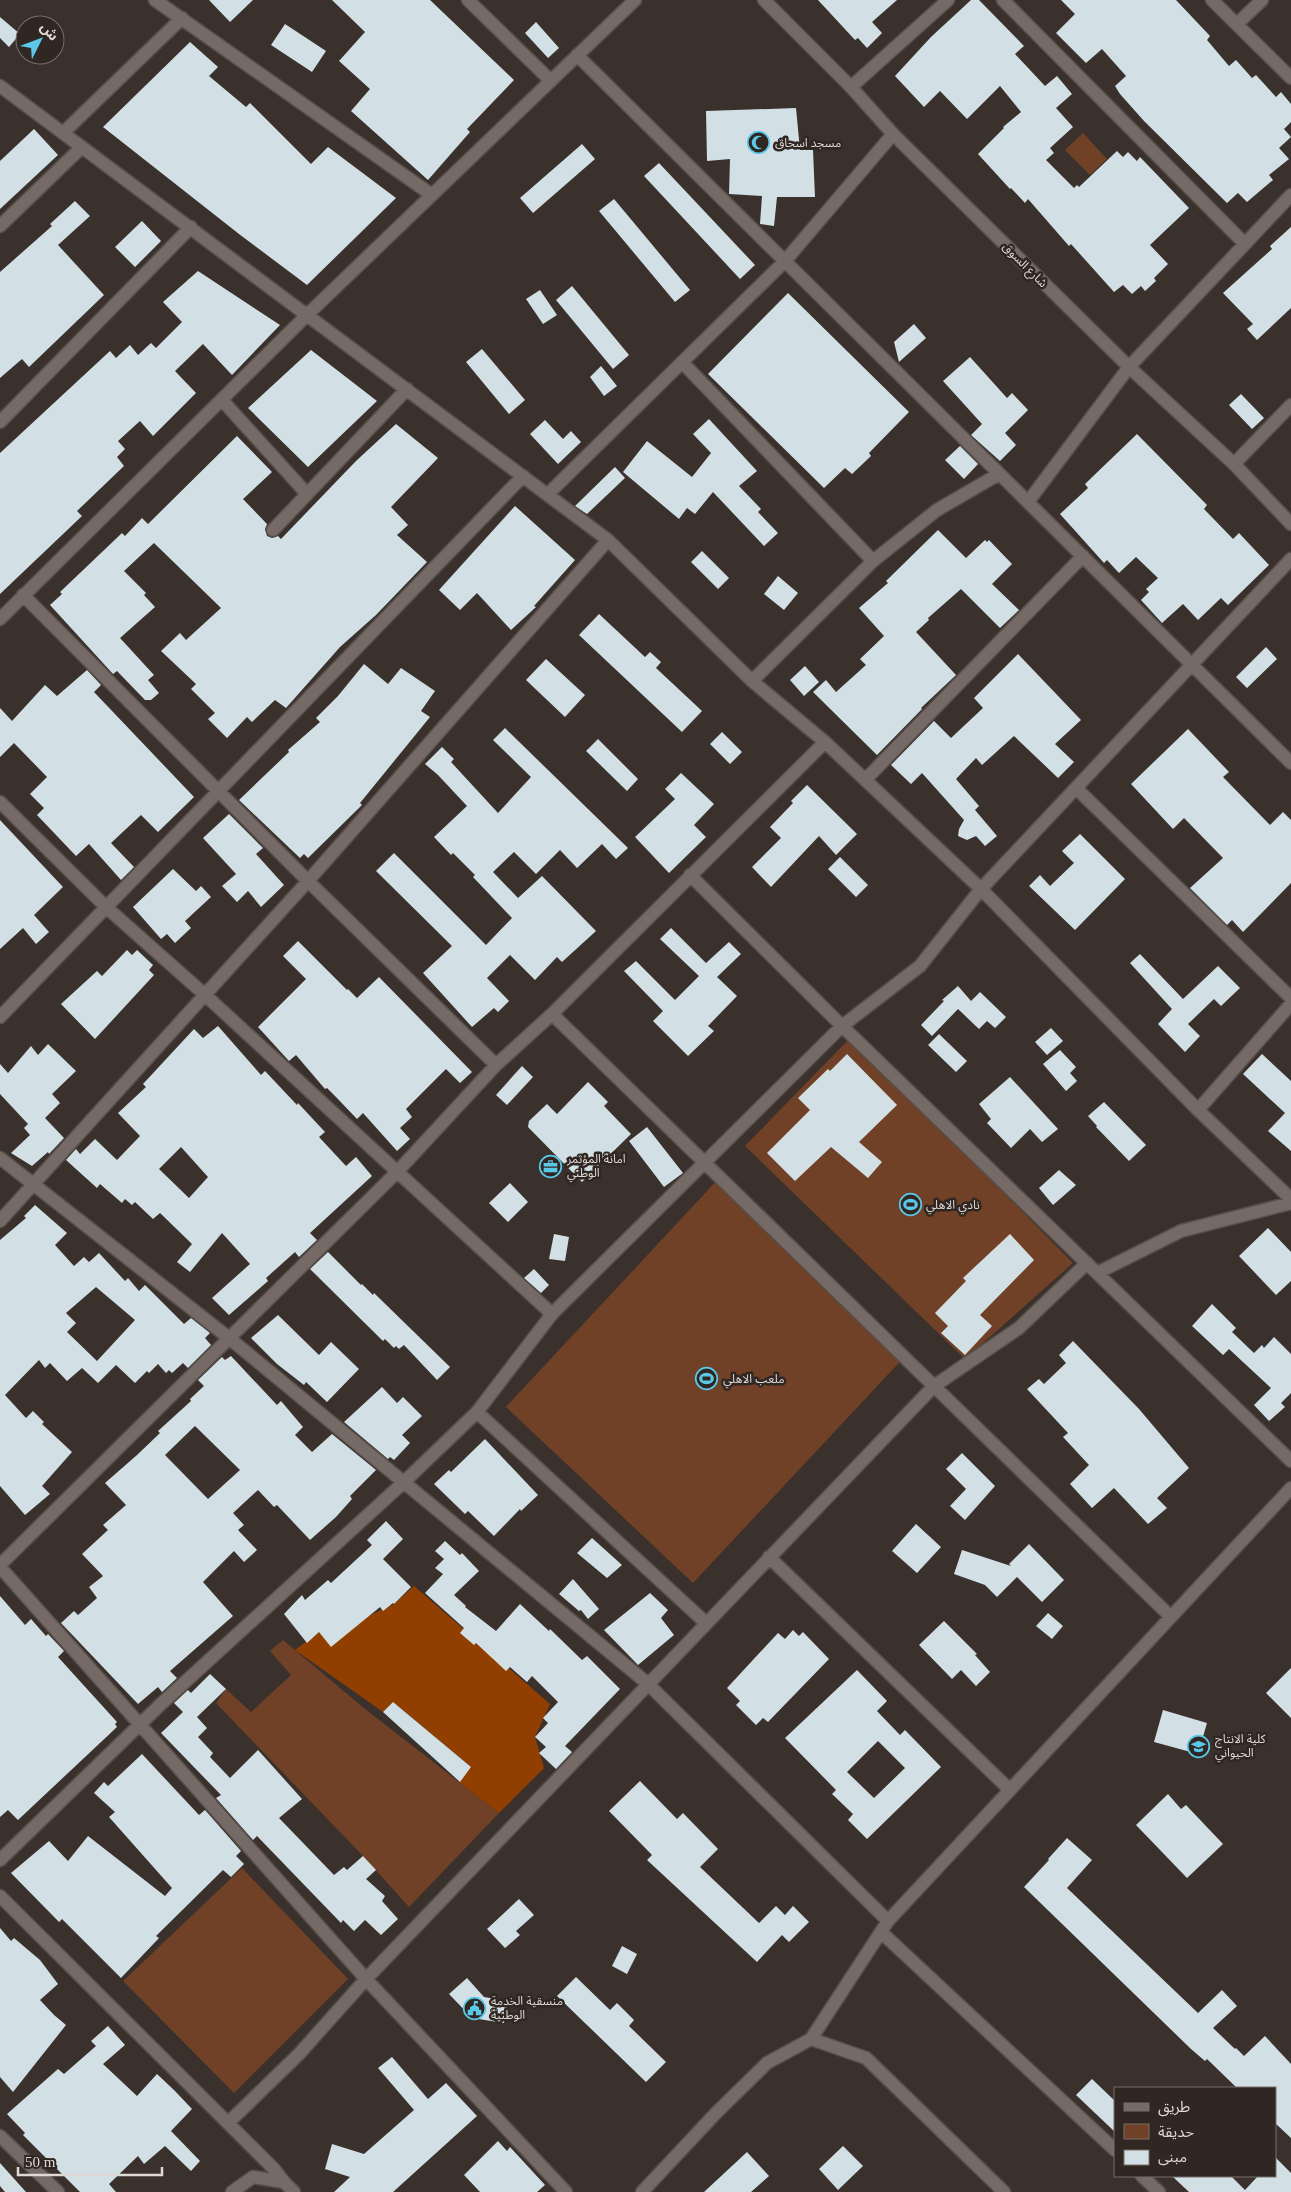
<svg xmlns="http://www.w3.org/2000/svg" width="1291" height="2192" font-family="'Times New Roman','Noto Sans Arabic',serif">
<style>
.green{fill:#704126}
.forest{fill:#903f00}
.building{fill:#d2e0e5;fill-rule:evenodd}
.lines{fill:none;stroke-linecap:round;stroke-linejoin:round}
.minor-casing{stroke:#564f4b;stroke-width:15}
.tertiary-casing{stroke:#564f4b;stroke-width:15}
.minor{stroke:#756a65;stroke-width:12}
.tertiary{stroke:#756a65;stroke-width:12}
.labels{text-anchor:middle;stroke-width:5;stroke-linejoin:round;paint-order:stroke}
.poi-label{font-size:12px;fill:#dfd9d6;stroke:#302723;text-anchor:start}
.street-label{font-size:12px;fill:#dfd9d6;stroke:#302723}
</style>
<rect width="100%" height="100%" fill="#3a312c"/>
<path class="green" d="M1083 133 1107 159 1090 175 1065 150Z
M851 1037 1073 1263 965 1359 745 1146Z
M721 1176 909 1352 693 1583 506 1407Z
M283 1640 365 1709 499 1813 409 1907 363 1856 216 1703 226 1689 251 1712 291 1675 270 1651Z
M242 1868 348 1979 234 2093 123 1981Z"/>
<path class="forest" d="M414 1586 550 1704 535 1737 544 1768 499 1813 459 1782 471 1767 393 1702 383 1712 295 1650 319 1632 368 1616 394 1604Z"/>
<path class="building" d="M209 0H253L230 22Z
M332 0H430L514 80 467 129 470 132 428 180 351 111 370 89 339 61 365 32Z
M818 0H897L872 22 882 33 867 48 858 38 855 40Z
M971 0H979L1024 46 1015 54 1045 86 1057 76 1072 94 1056 108 1073 127 1050 148 1054 153 1046 160 1074 188 1077 185 1079 187 1117 151 1123 157 1128 152 1137 161 1140 157 1189 208 1150 245 1168 264 1154 278 1156 281 1145 291 1141 286 1132 294 1123 285 1114 292 1071 244 1069 246 1028 199 1025 203 1011 188 1010 189 978 154 1004 128 1003 127 1021 112 1000 86 967 119 940 91 924 107 895 76 931 37Z
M1061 0H1176L1210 36 1207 40 1229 66 1236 60 1252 78 1256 75 1276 97 1281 92 1291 104V122L1284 129 1291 137 1279 148 1289 159 1269 175 1273 180 1247 202 1238 193 1227 203 1144 121 1120 94 1115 86 1126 76 1102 49 1086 63 1056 33 1075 14Z
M0 17 20 34 9 47 0 38Z
M536 22 559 48 548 58 525 33Z
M285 24 326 51 312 72 271 45Z
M190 42 218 67 209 76 246 107 250 103 311 164 328 147 396 198 307 285 239 234 103 127Z
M796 108 800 150H813L815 197H777L774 226 760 224 762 196 729 194 730 159 707 161 706 111Z
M34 129 58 155 0 209V161Z
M582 144 595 159 533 213 520 198Z
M659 163 755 265 740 279 644 176Z
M614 199 690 290 675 302 599 211Z
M75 201 90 216 58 245 104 295 29 367 22 359 0 378V272L52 226 50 224Z
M142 221 161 241 135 267 115 247Z
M1291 227V308L1257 340 1247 329 1253 324 1223 293 1272 249 1270 246Z
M198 271 280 325 232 375 203 344 175 371 196 393 153 436 140 421 118 441 125 449 117 457 124 466 77 511 82 516 0 594V453L110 351 116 358 130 345 138 355 151 343 156 348 182 322 163 302Z
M572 286 629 355 613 369 556 300Z
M540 290 557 315 543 324 526 299Z
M788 293 909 412 869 453 871 456 852 474 845 468 824 488 708 374Z
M914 324 926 338 899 362 894 342Z
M482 349 525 400 509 414 466 362Z
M311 350 377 401 308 467 248 408Z
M970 357 1007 398 1012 393 1028 410 1005 433 1016 445 1000 461 971 435 982 424 943 381Z
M601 366 617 386 604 396 590 377Z
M1241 394 1264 418 1252 429 1229 405Z
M709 419 757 471 739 486 761 509 758 512 778 533 764 546 713 492 695 514 687 508 679 519 623 472 647 441 692 477 711 453 693 434Z
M545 420 563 439 571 431 581 442 558 464 530 434Z
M396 424 438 458 391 507 408 525 397 535 427 562 376 615 340 647 286 708 275 700 252 722 247 717 227 738 208 719 215 713 191 689 196 684 161 651 180 633 186 640 221 608 154 543 124 571 146 593 144 595 155 607 120 638 154 675 148 680 159 693 151 700H145L117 671 113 674 50 605 62 594 60 592 122 533 125 536 142 518 148 524 237 436 272 472 243 499 267 524 265 529 267 536 272 538 278 536 281 539 356 461Z
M1137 434 1207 505 1204 509 1233 539 1239 533 1269 565 1228 605 1221 598 1198 620 1183 604 1162 623 1141 600 1149 592 1146 589 1158 578 1136 557 1119 573 1107 560 1104 563 1060 514 1088 488 1085 484Z
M960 446 978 464 964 479 945 460Z
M615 467 625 478 587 514 575 506Z
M515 506 575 560 534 606 536 607 511 630 477 593 460 610 439 590Z
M938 530 966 558 985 540 987 542 989 540 1012 564 992 584 1019 610 1000 628 961 589 928 618 929 620 916 632 956 675 921 708 922 709 877 755 813 692 826 680 836 692 866 665 860 659 884 636 859 608 888 583 886 581Z
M702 551 729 578 718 589 691 562Z
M778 576 798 593 784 610 764 594Z
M599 614 645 657 650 652 661 662 656 668 702 711 682 732 579 635Z
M1266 647 1277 659 1247 688 1236 677Z
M1018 654 1081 720 1055 744 1074 762 1058 778 1014 736 982 765 976 758 956 779 979 806 975 810 997 836 985 846 976 836 967 840 958 836 959 829 964 820 922 773 911 784 891 765 934 721 951 738 983 708 974 698Z
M546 659 585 695 565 717 526 680Z
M364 664 388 684 401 668 435 691 421 711 430 717 360 803 362 805 308 858 304 854 300 858 239 800 289 752 288 750 320 722 316 718 338 696Z
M805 666 819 682 804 696 790 680Z
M87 670 101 685 94 692 194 797 158 832 141 815 111 843 134 867 121 880 89 844 76 856 37 815 44 808 30 794 47 777 14 743 0 757V708L12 721 45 685 57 696Z
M505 728 628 848 616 859 602 844 577 868 560 850 536 874 514 852 493 872 518 898 542 876 596 931 562 962 557 957 535 980 510 955 487 978 509 1001 498 1012 494 1008 472 1027 423 973 452 946 376 871 394 853 486 945 512 918 473 877 475 875 453 853 451 855 434 837 467 806 438 775 425 764 442 747 454 759 451 762 498 813 531 777 493 740Z
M1188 729 1229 772 1223 777 1270 825 1283 812 1291 820V883L1243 932 1232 920 1227 925 1190 888 1223 858 1184 818 1173 829 1131 784Z
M722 732 742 752 730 764 710 744Z
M598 739 638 779 627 791 586 751Z
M681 773 714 804 694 825 706 837 669 873 635 837 675 799 665 789Z
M807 785 857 834 836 855 819 836 771 887 752 867 781 838 770 827 793 803 791 801Z
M229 814 263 848 256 854 284 885 261 907 248 891 237 902 222 886 236 874 203 838Z
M0 820 63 887 34 915 49 932 36 944 23 928 0 949Z
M1080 834 1125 879 1075 930 1029 886 1040 875 1050 886 1074 863 1062 851Z
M840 857 868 885 856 897 828 869Z
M173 869 196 891 201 886 211 897 185 921 191 928 175 943 167 934 161 939 133 907Z
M671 928 706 963 729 942 741 954 717 977 737 996 708 1026 714 1031 688 1056 653 1021 663 1011 624 971 636 961 675 1000 699 976 660 939Z
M298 941 347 990 348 989 357 998 379 977 472 1072 460 1083 446 1069 406 1109 412 1117 400 1128 410 1139 397 1151 363 1113 357 1119 336 1097 327 1088 325 1089 296 1055 289 1061 258 1027 306 979 283 956Z
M127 950 132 955 137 950 153 965 149 970 154 975 95 1039 61 1004 97 971 102 976Z
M1140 954 1183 999 1218 966 1240 988 1221 1006 1214 999 1188 1024 1200 1036 1185 1052 1158 1024 1172 1009 1130 963Z
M958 986 971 1001 980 992 1006 1017 995 1028 987 1021 979 1029 958 1009 932 1036 921 1025 944 1001 942 1000Z
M218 1026 261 1075 265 1071 297 1105 298 1103 325 1132 319 1137 346 1166 356 1157 372 1176 310 1233 317 1240 299 1257 295 1252 266 1278 268 1281 229 1315 212 1298 250 1264 222 1233 190 1272 177 1262 192 1244 160 1213 153 1219 135 1202 132 1205 125 1199 122 1203 100 1184 97 1188 66 1160 76 1149 80 1154 95 1139 117 1160 140 1136 118 1113 146 1087 143 1084 194 1029 203 1038ZM181 1147 208 1177 189 1198 159 1169Z
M1051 1028 1063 1041 1047 1055 1035 1042Z
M939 1034 967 1061 956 1072 928 1045Z
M48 1044 76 1071 52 1094 60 1103 45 1118 64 1138 49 1154 48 1152 32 1166 11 1153 30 1135 24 1128 28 1124 0 1094V1064L8 1073 31 1046 38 1055Z
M1060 1050 1076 1067 1070 1073 1077 1081 1066 1091 1043 1064Z
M847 1054 897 1105 859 1142 882 1162 868 1178 831 1147 795 1181 767 1153 810 1110 798 1098 828 1069 830 1071Z
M1262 1054 1291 1081V1151L1268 1131 1285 1113 1243 1074Z
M522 1066 533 1077 507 1105 496 1095Z
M1010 1077 1058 1129 1042 1142 1030 1129 1011 1148 987 1123 991 1119 979 1104Z
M588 1082 608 1102 604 1106 631 1134 582 1182 528 1127 529 1121 547 1104 557 1114Z
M1104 1102 1146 1145 1129 1161 1096 1127 1097 1126 1088 1116Z
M647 1127 683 1173 664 1187 629 1141Z
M1059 1170 1076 1185 1053 1205 1039 1188Z
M510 1183 528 1202 508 1222 489 1203Z
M35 1205 67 1233 55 1245 74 1266 84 1257 89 1262 99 1253 125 1281 128 1278 139 1291 145 1285 184 1324 191 1318 210 1333 205 1338 211 1345 188 1368 183 1363 172 1373 169 1370 166 1373 158 1364 149 1373 147 1371 135 1383 116 1365 98 1383 82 1368 67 1381 50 1363 45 1368 39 1360 5 1395 26 1418 33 1411 44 1422 42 1424 72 1452 42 1486 50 1494 25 1515 0 1486V1240L26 1218 24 1216ZM96 1287 135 1320 97 1361 67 1332 76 1323 66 1313Z
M1268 1228 1291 1252V1281L1276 1295 1239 1256Z
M554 1234 569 1237 565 1261 549 1259Z
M1010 1234 1034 1260 980 1315 992 1326 965 1355 941 1333 948 1326 935 1313 966 1281 963 1278Z
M328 1252 361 1285 362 1284 373 1295 374 1293 450 1367 437 1380 404 1345 399 1349 396 1346 394 1348 385 1339 383 1341 310 1269Z
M534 1269 549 1285 541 1293 524 1278Z
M1212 1304 1236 1328 1232 1332 1254 1353 1262 1345 1264 1348 1274 1337 1291 1354V1393L1281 1403 1285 1407 1269 1421 1254 1405 1271 1388 1229 1349 1223 1355 1192 1326Z
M278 1315 319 1355 331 1342 359 1369 327 1402 306 1382 304 1385 277 1364 251 1338Z
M1073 1341 1139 1409 1189 1468 1157 1498 1167 1508 1148 1524 1114 1488 1092 1508 1070 1484 1089 1465 1063 1437 1068 1433 1027 1389 1039 1379 1044 1384 1066 1363 1059 1355Z
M231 1356 277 1405 281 1401 303 1427 295 1435 312 1452 332 1434 376 1470 350 1496 352 1499 336 1517 310 1540 277 1505 274 1507 258 1490 233 1513 244 1525 238 1530 257 1550 244 1562 234 1551 203 1582 233 1616 170 1671 177 1678 162 1692 158 1687 138 1704 61 1623 74 1611 78 1615 97 1598 89 1587 103 1576 82 1554 108 1530 103 1525 126 1505 105 1483 137 1455 160 1433 158 1431 191 1401 190 1399 204 1386 198 1380 222 1357 225 1360ZM195 1426 240 1470 208 1499 165 1455Z
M382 1387 397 1403 403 1397 422 1416 402 1435 410 1443 394 1460 390 1457 388 1459 344 1422Z
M485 1439 538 1495 521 1511 520 1509 494 1536 468 1511 465 1514 434 1484 449 1470 451 1472Z
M962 1453 995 1486 965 1520 950 1506 966 1489 946 1469Z
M386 1521 403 1539 383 1559 411 1587 394 1604 393 1603 383 1611 380 1607 331 1647 319 1632 307 1643 284 1614 302 1595 305 1600 328 1580 331 1583 372 1545 367 1540Z
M916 1524 941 1547 917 1573 892 1551Z
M592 1538 622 1565 607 1578 577 1553Z
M445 1541 460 1555 462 1553 479 1571 454 1595 466 1606 465 1607 496 1631 520 1604 549 1631 550 1629 582 1660 587 1656 620 1689 565 1746 572 1752 556 1769 539 1753 546 1747 535 1737 548 1723 543 1718 558 1702 532 1676 527 1682 510 1667 506 1671 476 1643 474 1645 460 1633 464 1628 425 1593 443 1574 435 1568 444 1559 435 1551Z
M1029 1544 1064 1580 1042 1602 1017 1577 997 1597 985 1585 954 1574 962 1550 1011 1566 1009 1564Z
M573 1579 599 1609 588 1619 581 1610 579 1611 559 1594Z
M650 1593 668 1610 661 1618 674 1635 638 1665 604 1630Z
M0 1596 25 1625 31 1619 46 1636 48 1634 64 1651 58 1657 117 1722 115 1724 117 1727 18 1820 8 1810 0 1817Z
M1048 1613 1063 1626 1052 1639 1036 1626Z
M944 1621 977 1654 975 1655 990 1672 976 1686 961 1670 952 1679 919 1645Z
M793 1630 799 1636 803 1632 829 1659 768 1722 763 1718 756 1725 736 1705 740 1701 727 1688 778 1633 785 1639Z
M1291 1668V1718L1266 1693Z
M857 1670 887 1701 877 1711 900 1735 905 1730 941 1767 867 1839 848 1820 853 1814 832 1794 836 1790 785 1738ZM878 1741 905 1768 874 1798 847 1772Z
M210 1674 226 1689 197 1717 207 1728 198 1737 213 1753 210 1757 230 1778 258 1750 302 1799 279 1818 334 1875 344 1867 347 1870 363 1856 376 1870 366 1879 385 1896 382 1901 398 1919 381 1935 365 1920 354 1931 343 1920 341 1923 257 1836 253 1840 216 1798 221 1795 161 1733 183 1712 174 1703 188 1690 191 1693Z
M393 1702 471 1767 460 1782 383 1712Z
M1163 1710 1207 1723 1198 1754 1154 1742Z
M142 1754 199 1815 205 1810 241 1851 236 1856 244 1864 231 1877 223 1870 156 1936 159 1938 121 1978 62 1919 59 1922 11 1873 49 1841 68 1861 88 1836 165 1896 172 1888 109 1817 115 1812 94 1793 104 1782 108 1786Z
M640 1781 677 1819 683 1813 718 1849 700 1867 759 1923 776 1906 785 1915 793 1906 809 1922 789 1942 782 1935 757 1962 647 1860 652 1855 609 1811Z
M1168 1794 1181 1809 1186 1805 1223 1844 1187 1878 1136 1825Z
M1067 1838 1092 1860 1067 1888 1198 2013 1222 1990 1237 2006 1213 2028 1235 2049 1236 2048 1244 2056 1265 2036 1291 2064V2138L1275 2123V2088H1237L1207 2059 1205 2061 1191 2049 1024 1887 1049 1860 1048 1859Z
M519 1899 534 1915 516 1931 520 1935 505 1948 487 1929Z
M0 1928 11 1941 14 1938 40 1960 58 1984 40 2000 54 2015 66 2025 13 2092 0 2077Z
M622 1946 637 1954 627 1974 612 1966Z
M576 1977 610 2010 617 2003 634 2020 629 2026 666 2062 646 2082 557 1996Z
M467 1978 484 1997 508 2001 504 2023 472 2018 449 1994Z
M108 2026 125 2045 103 2064 137 2096 157 2074 175 2091 192 2109 171 2131 200 2161 191 2171 165 2146 144 2164 138 2156 109 2184 116 2192H80L23 2135 25 2133 7 2114 58 2069 64 2074 96 2046 91 2041Z
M392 2057 428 2099 446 2083 477 2116 393 2192H334L350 2177 325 2169 332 2144 364 2154 414 2110 378 2068Z
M1092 2079 1115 2101V2132L1076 2095Z
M498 2141 507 2151 510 2147 545 2185 537 2192H480L464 2175Z
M843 2146 863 2166 838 2190 819 2169Z
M747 2152 769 2176 751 2192H704Z
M1275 2157 1291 2173V2192H1189L1172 2176H1231L1245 2190 1258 2176H1275Z
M0 2163 26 2192H5L0 2186Z"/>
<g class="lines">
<defs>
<path id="minor" d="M155 0 432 195
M468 0 551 81
M1003 0 1244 243
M1212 0 1291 78
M1237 24 1262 0
M577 55 1291 763
M0 86 608 540 752 681 825 742 981 889 1198 1110 1291 1199
M851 87 948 0
M63 133 182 18
M0 226 82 147
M682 362 873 561
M222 400 307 494
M0 422 191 227
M1234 464 1291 405
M549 493 785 261 893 134
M1028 502 1129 367 1291 195
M273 530 407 389
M23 595 308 881 496 1065
M0 619 308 314 635 0
M752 681 873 561 937 510 999 474
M865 780 1083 556
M1076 788 1291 998
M0 802 106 907 204 994 552 1314
M690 875 842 1026 1291 1461
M552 1014 1171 1617
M0 1017 523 476
M1198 1110 1291 1004
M0 1158 229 1338 647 1683 888 1921
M0 1221 308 881 608 540
M1097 1273 1181 1231 1291 1203
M477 1412 706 1623
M769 1557 1010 1790
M0 1565 397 1172 496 1065 552 1014 825 742
M0 1567 366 1979 566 2192
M0 1860 161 1704 404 1482 477 1412 552 1314 842 1026 920 966 981 889 1291 559
M0 1896 274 2169 284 2182
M881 1932 1115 2150
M811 2039 888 1921 1291 1488
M228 2123 299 2054 366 1979 934 1386 1019 1328 1087 1263
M0 2136 58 2192
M1142 2176 1159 2192"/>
<path id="tertiary" d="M764 0 851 87 893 134 1129 367 1234 464 1291 524
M232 2192 253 2177 284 2182 294 2192
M642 2192 715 2114 767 2063 811 2039 866 2058 1004 2192"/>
</defs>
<use href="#minor" class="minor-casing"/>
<use href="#tertiary" class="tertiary-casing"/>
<use href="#minor" class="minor"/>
<use href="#tertiary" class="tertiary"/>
</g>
<defs>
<symbol id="mosque-ring" viewBox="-11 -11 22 22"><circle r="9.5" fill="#302723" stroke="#5bc8e7" stroke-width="1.5"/><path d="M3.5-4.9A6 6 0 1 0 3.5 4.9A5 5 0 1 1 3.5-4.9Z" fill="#5bc8e7"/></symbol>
<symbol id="office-ring" viewBox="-11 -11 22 22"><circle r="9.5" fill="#302723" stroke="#5bc8e7" stroke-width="1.5"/><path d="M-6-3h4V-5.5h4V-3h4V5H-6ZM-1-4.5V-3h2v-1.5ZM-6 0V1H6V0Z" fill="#5bc8e7"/></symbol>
<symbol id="stadium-ring" viewBox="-11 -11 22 22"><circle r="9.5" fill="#302723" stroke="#5bc8e7" stroke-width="1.5"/><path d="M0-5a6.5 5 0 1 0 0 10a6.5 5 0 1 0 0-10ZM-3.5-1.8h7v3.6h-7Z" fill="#5bc8e7"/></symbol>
<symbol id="university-ring" viewBox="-11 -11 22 22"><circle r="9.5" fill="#302723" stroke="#5bc8e7" stroke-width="1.5"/><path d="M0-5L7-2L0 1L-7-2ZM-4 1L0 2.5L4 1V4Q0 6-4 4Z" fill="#5bc8e7"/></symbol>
<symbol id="civic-ring" viewBox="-11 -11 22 22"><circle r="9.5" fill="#302723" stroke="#5bc8e7" stroke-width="1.5"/><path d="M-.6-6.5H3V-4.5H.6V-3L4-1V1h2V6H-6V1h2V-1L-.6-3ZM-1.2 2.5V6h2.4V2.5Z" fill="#5bc8e7"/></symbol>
</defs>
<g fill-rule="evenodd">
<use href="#mosque-ring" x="746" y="130" width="25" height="25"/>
<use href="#office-ring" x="538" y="1154" width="25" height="25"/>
<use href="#stadium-ring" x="898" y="1192" width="25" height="25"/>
<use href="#stadium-ring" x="694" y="1366" width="25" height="25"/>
<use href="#university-ring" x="1186" y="1734" width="25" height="25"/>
<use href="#civic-ring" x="462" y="1996" width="25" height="25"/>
</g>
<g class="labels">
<g class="poi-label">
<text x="775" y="147">مسجد اسحاق</text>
<text x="567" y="1163">امانة المؤتمر<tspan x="567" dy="14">الوطني</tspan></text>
<text x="926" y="1209">نادي الاهلي</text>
<text x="723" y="1383">ملعب الاهلي</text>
<text x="1215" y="1743">كلية الانتاج<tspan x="1215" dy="14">الحيواني</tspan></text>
<text x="491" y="2005">منسقية الخدمة<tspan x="491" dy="14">الوطنية</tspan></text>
</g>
<g class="street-label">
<text transform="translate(1025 265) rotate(45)" y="4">شارع السوق</text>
</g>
</g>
<rect x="1114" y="2087" width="162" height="90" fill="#302723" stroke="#766e6b"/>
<rect x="1124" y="2103" width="25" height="8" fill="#756a65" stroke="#766e6b"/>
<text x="1158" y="2112" font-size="15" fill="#dfd9d6">طريق</text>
<rect x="1124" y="2124" width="25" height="15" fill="#704126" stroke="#766e6b"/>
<text x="1158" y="2137" font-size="15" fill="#dfd9d6">حديقة</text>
<rect x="1124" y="2150" width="25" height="15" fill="#d2e0e5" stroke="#766e6b"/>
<text x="1158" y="2162" font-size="15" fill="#dfd9d6">مبنى</text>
<g transform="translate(40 40) rotate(48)"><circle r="24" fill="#302723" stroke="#766e6b"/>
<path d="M0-4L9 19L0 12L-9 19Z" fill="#5bc8e7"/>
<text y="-8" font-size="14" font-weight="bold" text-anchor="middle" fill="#dfd9d6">ش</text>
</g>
<path d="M18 2167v8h144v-8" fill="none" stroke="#dfd9d6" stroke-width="2.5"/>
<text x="25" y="2167" font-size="15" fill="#dfd9d6" stroke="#302723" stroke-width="4" paint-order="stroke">50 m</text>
</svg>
